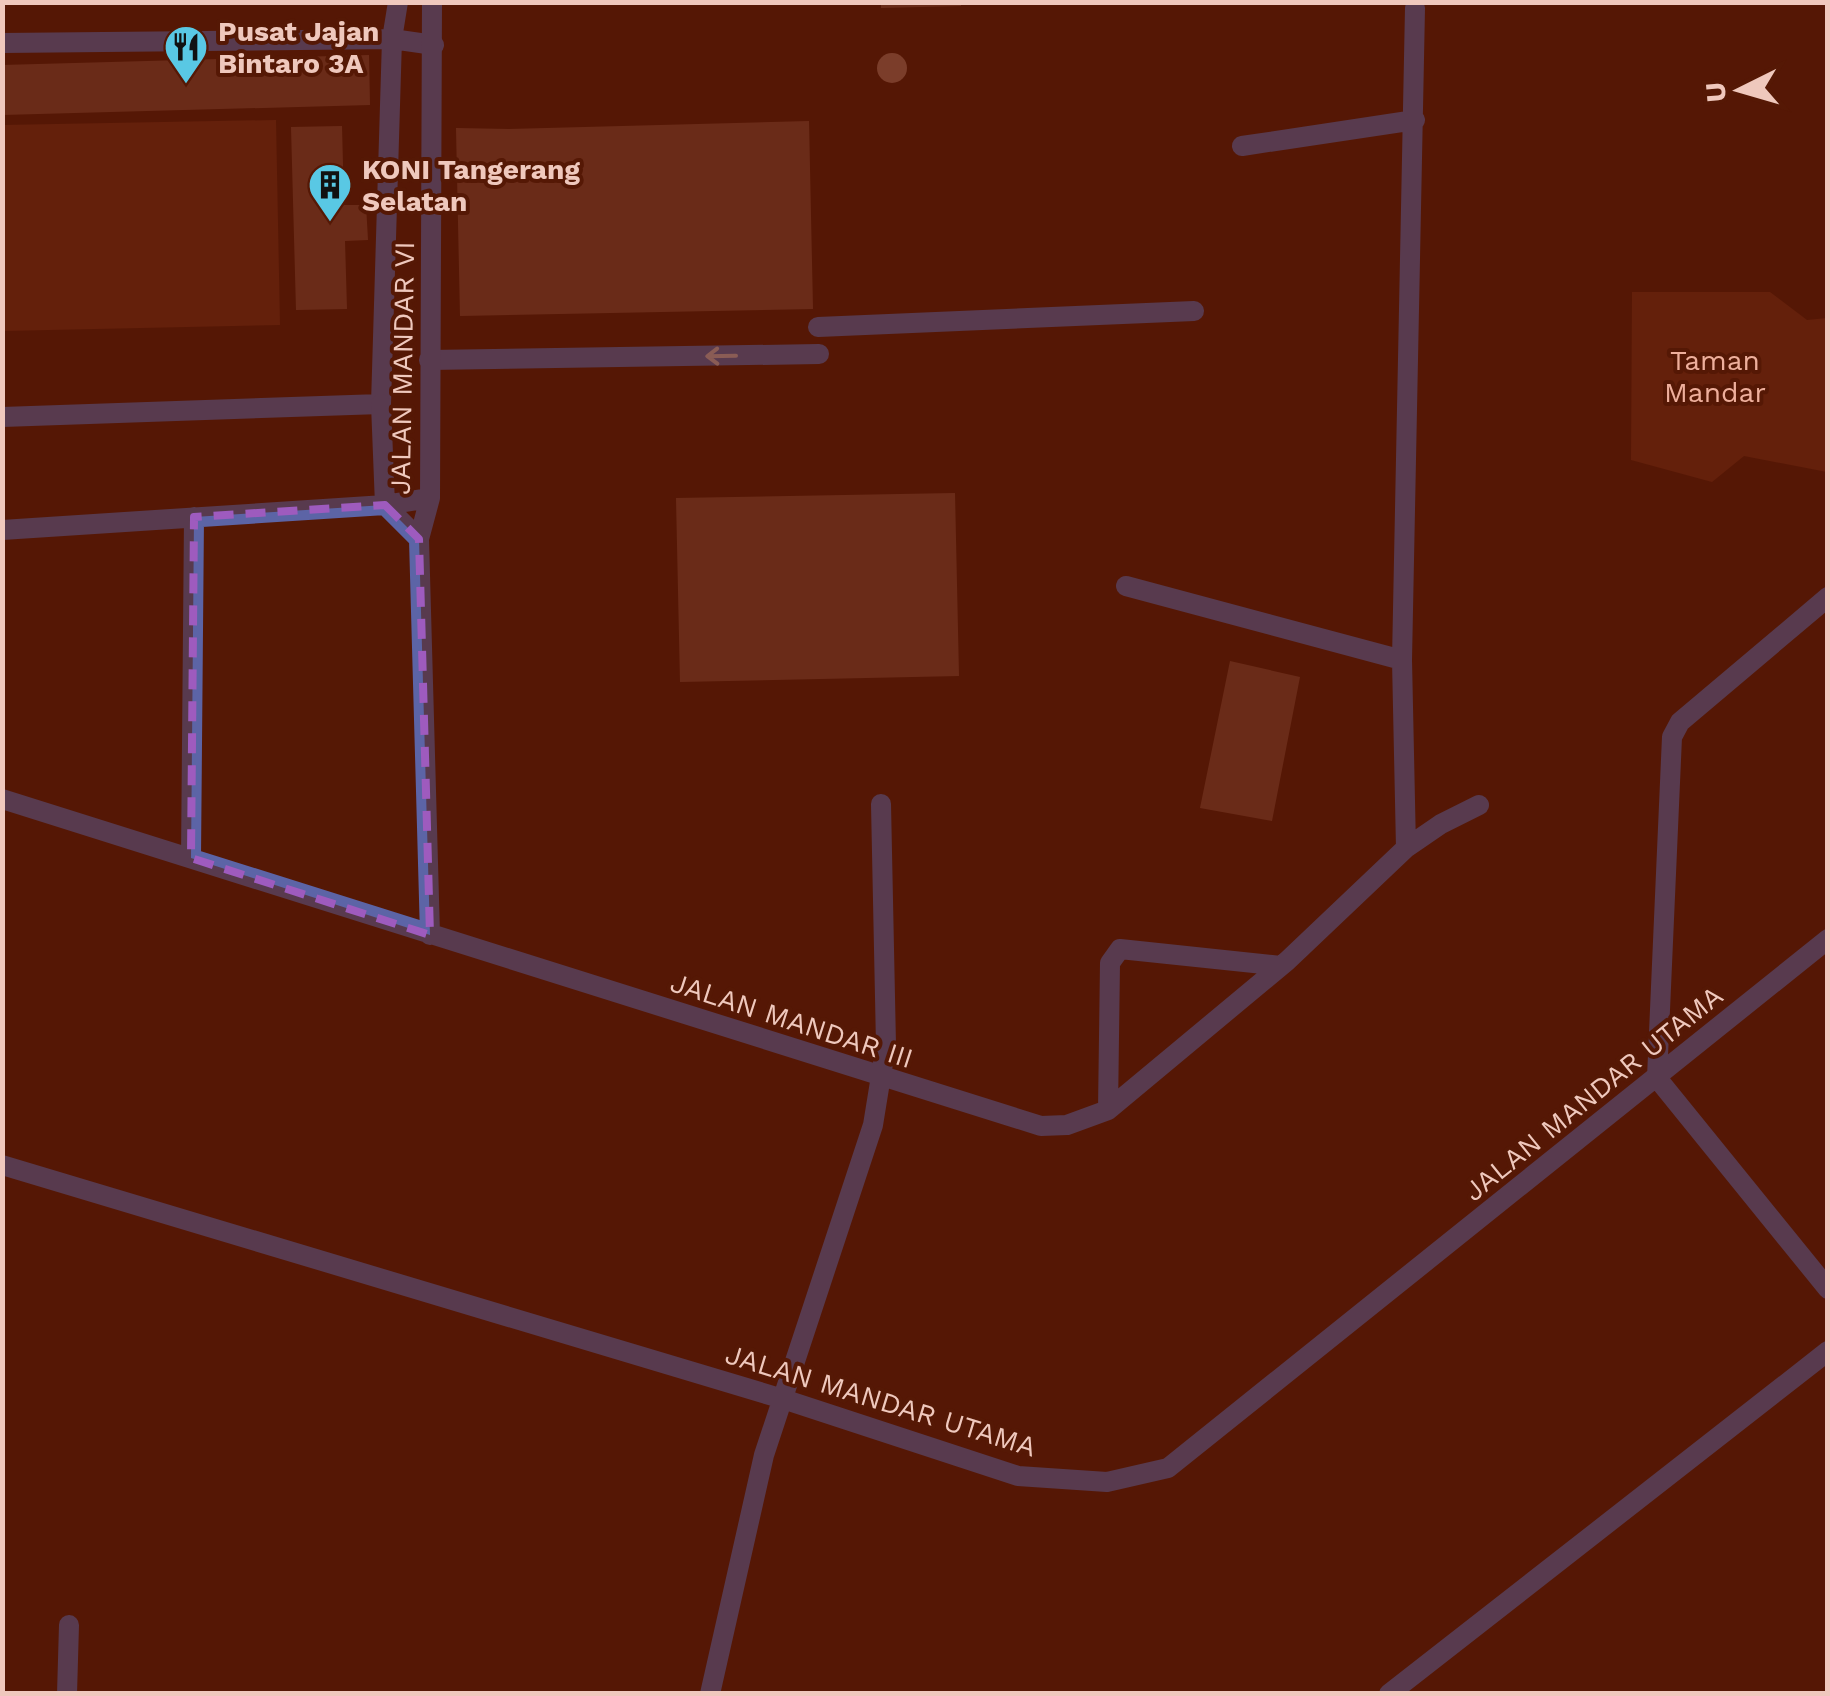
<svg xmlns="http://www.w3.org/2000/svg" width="1830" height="1696" font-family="'Work Sans',sans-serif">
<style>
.green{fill:#762a13}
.building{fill:#844330}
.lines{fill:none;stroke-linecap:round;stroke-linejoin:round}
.service{stroke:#5c64a6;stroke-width:20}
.minor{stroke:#5c64a6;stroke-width:20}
.tree{fill:#a96b58}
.oneway{stroke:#caafb7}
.marked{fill:none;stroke:#9e5bbe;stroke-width:8;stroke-dasharray:20 12;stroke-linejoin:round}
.labels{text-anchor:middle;stroke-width:8;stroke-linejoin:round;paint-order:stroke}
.poi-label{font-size:28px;font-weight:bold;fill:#efc8bd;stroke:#551805;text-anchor:start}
.park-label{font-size:28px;fill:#eeaf9c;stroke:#551805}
.street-label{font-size:28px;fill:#efc8bd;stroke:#551805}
</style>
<rect width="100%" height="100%" fill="#551805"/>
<path class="green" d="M276 120 280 325 3 331V125Z
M1632 292H1770L1807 320 1827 318V472L1744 456 1712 482 1631 460Z"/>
<path class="building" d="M881 2H961V6L881 8Z
M369 55 370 105 2 115V65Z
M809 121 813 309 460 316 456 128 509 129Z
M342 126 344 205H366L368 240 345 241 347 309 296 310 291 127Z
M955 493 959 676 680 682 676 498Z
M1230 661 1300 677 1272 821 1200 808Z"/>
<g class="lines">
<path class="service" d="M2 43 392 39 434 45
M818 327 1194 311
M429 360 819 354
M2 417 381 404 392 39 398 2"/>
<path class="minor" d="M1242 146 1415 120
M381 404 385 505 419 539
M2 530 385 505 430 498
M1126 586 1402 660
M1828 597 1680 722 1672 737 1657 1078 1828 1289
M2 799 1041 1126 1067 1125 1108 1110 1287 961 1406 848 1441 824 1479 805
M1406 848 1402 660 1415 8
M191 858 194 517
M430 935 419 539 430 498 432 2
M1108 1110 1110 963 1120 949 1281 966
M2 1165 783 1399 1018 1476 1107 1482 1168 1468 1828 939
M67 1694 69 1625
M710 1694 764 1455 873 1125 886 1045 881 804
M1389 1694 1828 1351"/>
</g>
<circle class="tree" cx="892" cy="68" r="15"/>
<defs><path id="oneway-shaft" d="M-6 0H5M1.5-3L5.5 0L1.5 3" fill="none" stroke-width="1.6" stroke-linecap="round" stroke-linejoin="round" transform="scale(2.5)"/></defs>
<use class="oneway" href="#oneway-shaft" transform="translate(721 356) rotate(179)"/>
<path d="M0 0H1830V1696H0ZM385 505 419 539 430 935 191 858 194 517Z" fill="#551805" fill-opacity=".55" fill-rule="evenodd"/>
<path class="marked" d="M385 505 419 539 430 935 191 858 194 517Z"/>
<defs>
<symbol id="restaurant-pin" viewBox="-11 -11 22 30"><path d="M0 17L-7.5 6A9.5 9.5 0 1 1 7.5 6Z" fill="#59c8e4" stroke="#551805"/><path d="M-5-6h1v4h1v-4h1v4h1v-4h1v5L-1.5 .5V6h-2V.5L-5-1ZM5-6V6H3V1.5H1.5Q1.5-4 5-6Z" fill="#111"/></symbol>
<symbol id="building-pin" viewBox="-11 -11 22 30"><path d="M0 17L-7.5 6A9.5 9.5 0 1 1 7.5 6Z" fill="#59c8e4" stroke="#551805"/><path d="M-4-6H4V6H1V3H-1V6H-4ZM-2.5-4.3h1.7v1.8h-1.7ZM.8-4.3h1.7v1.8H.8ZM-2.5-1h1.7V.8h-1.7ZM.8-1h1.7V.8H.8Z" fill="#111"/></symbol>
</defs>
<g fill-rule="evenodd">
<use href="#restaurant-pin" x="161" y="22" width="50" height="68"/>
<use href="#building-pin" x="305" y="160" width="50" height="68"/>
</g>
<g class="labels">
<g class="poi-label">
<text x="218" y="41">Pusat Jajan<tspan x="218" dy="32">Bintaro 3A</tspan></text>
<text x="362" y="179">KONI Tangerang<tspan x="362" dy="32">Selatan</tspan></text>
</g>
<g class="park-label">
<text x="1715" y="370">Taman<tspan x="1715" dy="32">Mandar</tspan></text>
</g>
<g class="street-label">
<text transform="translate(402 368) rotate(-89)" y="10">JALAN MANDAR VI</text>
<text transform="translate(792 1020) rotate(18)" y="10">JALAN MANDAR III</text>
<text transform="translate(1593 1093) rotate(-39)" y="10">JALAN MANDAR UTAMA</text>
<text transform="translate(881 1400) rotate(17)" y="10">JALAN MANDAR UTAMA</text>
</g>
</g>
<rect width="1830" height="1696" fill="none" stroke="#efc8bd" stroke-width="10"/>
<g transform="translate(1740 90) rotate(265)" stroke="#551805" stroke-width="8" paint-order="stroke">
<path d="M0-8L18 38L0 25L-18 38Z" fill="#efc8bd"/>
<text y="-15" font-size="28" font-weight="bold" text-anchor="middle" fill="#efc8bd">U</text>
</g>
</svg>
